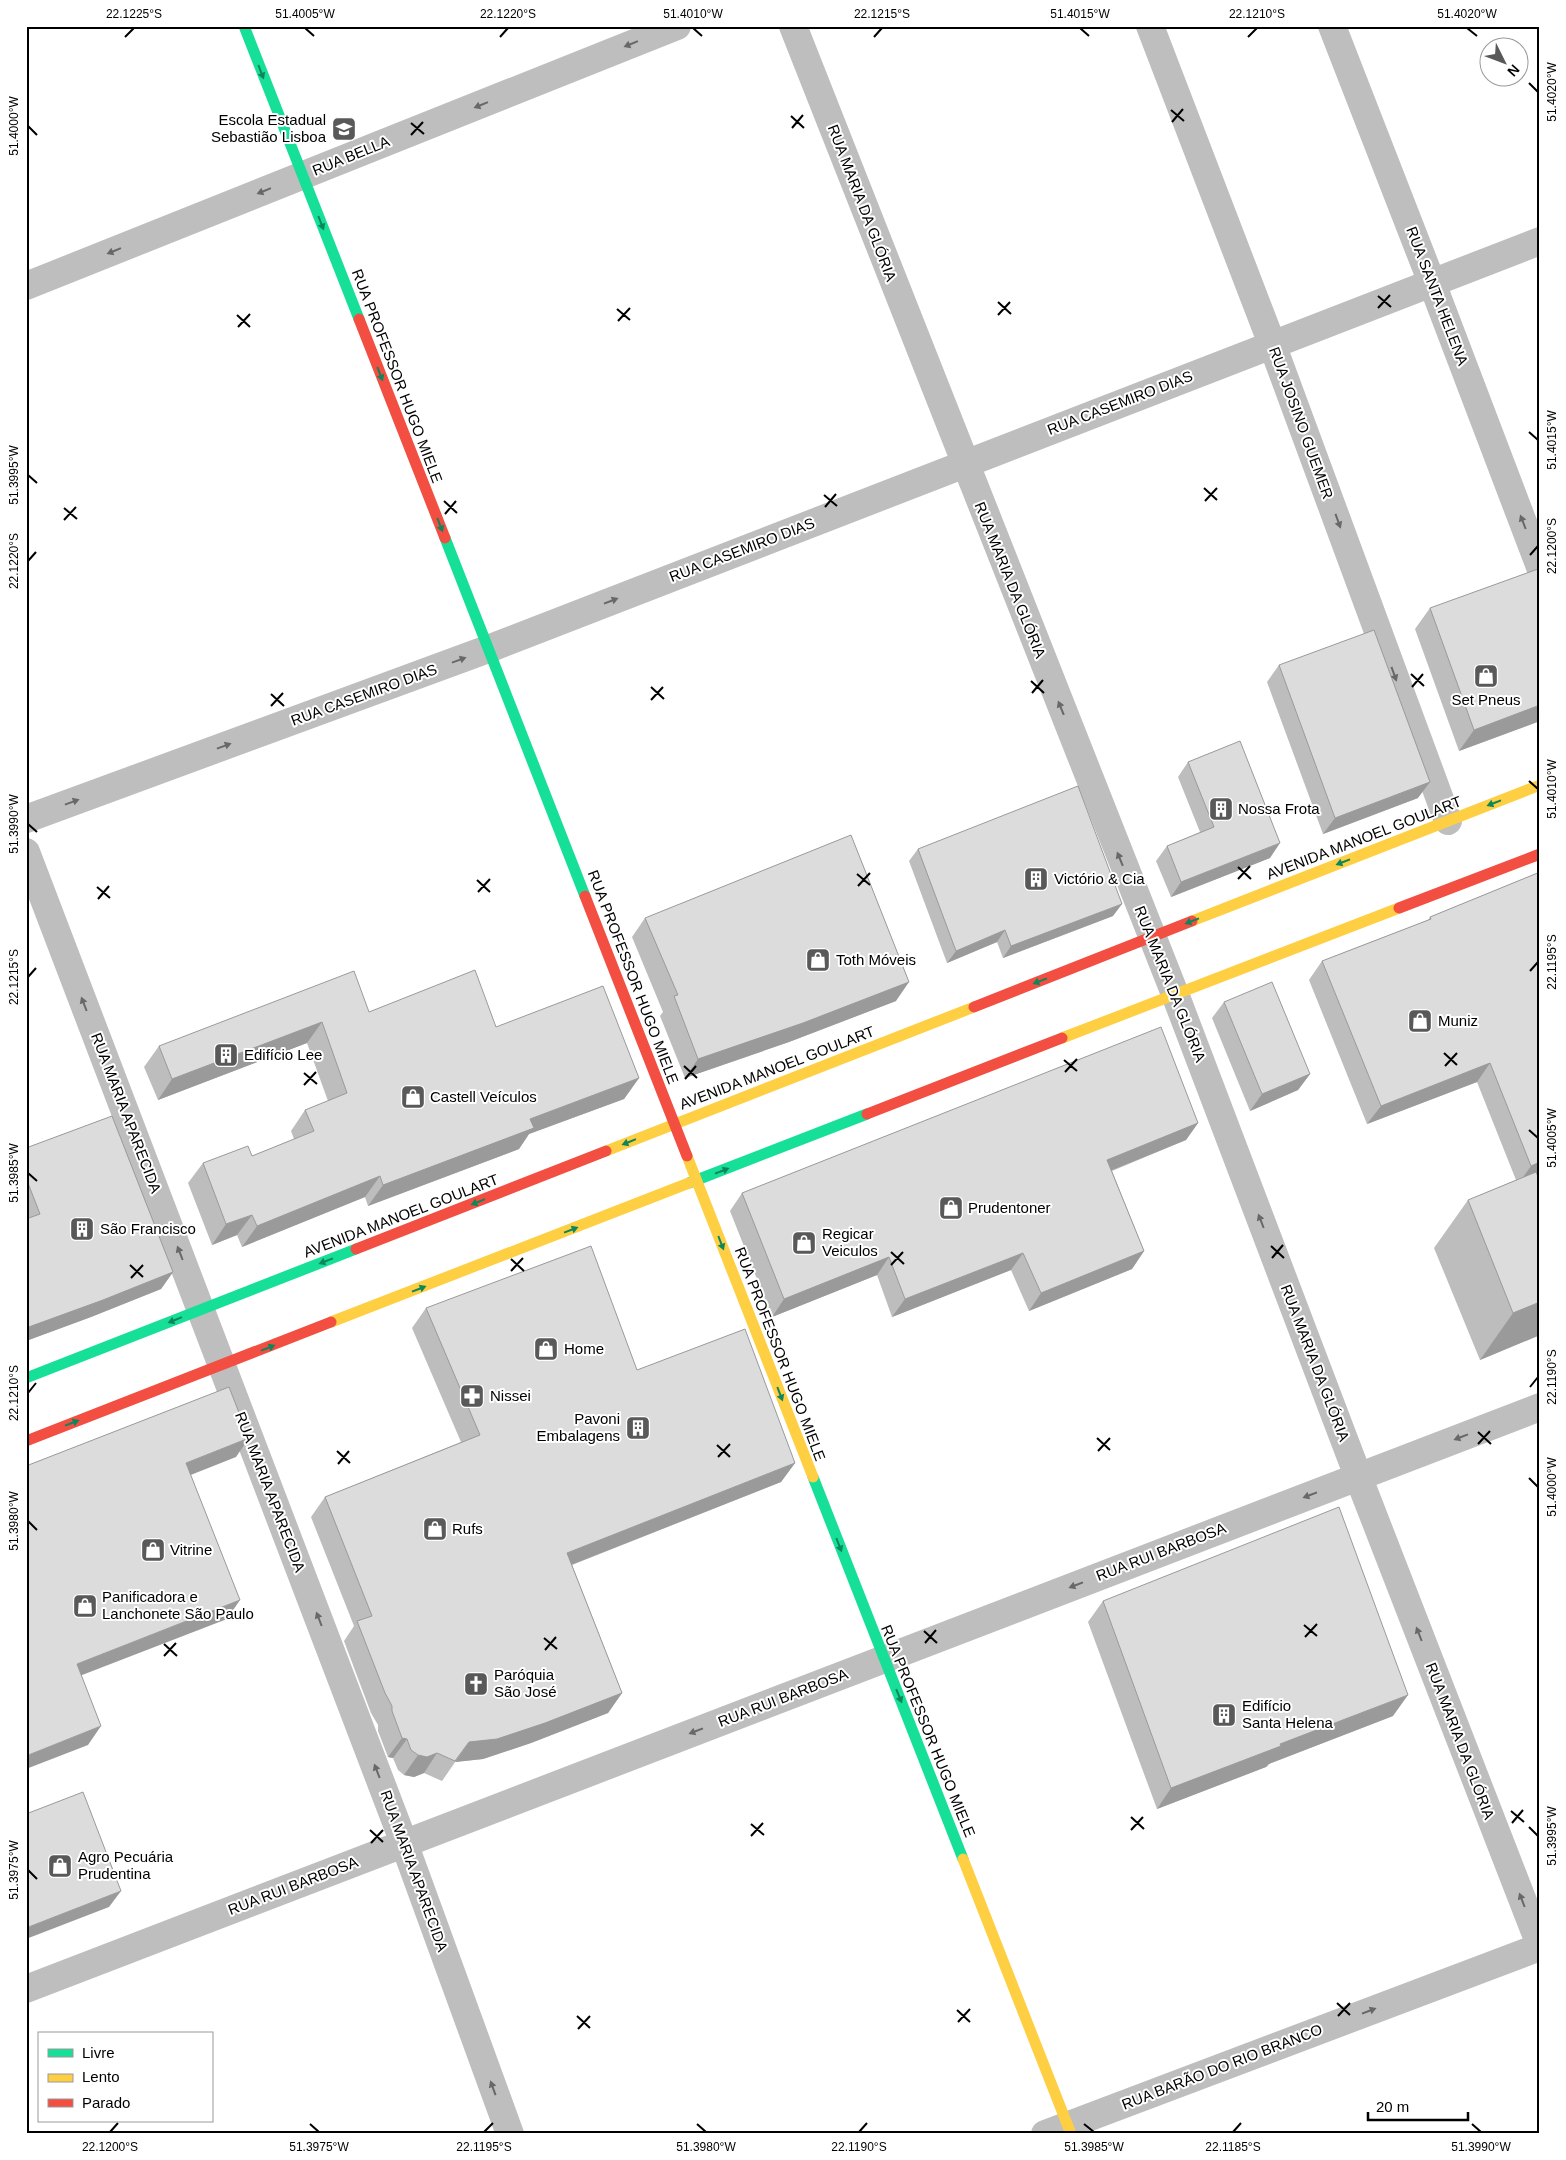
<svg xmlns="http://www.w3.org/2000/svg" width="1566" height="2160" font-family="Arial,sans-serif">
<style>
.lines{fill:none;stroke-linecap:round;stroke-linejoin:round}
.street{stroke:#bebebe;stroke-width:28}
.fast{stroke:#16e098;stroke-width:11}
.slow{stroke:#ffcf43;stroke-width:11}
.jam{stroke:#f24e42;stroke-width:11}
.wall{fill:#bdbdbd}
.shaded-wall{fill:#9a9a9a}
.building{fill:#dcdcdc;stroke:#9a9a9a}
.oneway{fill:#686868}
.oneway2{fill:#0d865b}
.ticks{fill:none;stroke:#000;stroke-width:2}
.labels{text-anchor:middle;stroke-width:4;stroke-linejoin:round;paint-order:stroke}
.poi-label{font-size:15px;fill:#000;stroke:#fff;text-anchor:start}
.street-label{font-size:15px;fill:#000;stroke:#fff}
.neatline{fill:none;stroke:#000;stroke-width:2}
.ticks-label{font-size:12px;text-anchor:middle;fill:#000}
</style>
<rect width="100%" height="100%" fill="#fff"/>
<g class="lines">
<path class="street" d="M793 26 1175 994 1358 1476 1540 1945
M1150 26 1272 344 1448 821
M1332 26 1432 283 1540 567
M26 286 677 26
M26 819 488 649 1540 241
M26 852 404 1843 510 2134
M26 1989 1540 1407
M1045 2134 1540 1947"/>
<path class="fast" d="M244 26 359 319
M445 538 585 896
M689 1183 867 1114
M26 1378 356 1249
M813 1477 963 1859"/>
<path class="slow" d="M1192 921 1540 785
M1062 1038 1399 908
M606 1151 974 1007
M687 1156 813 1477
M331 1322 689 1183
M963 1859 1071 2134"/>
<path class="jam" d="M359 319 445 538
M585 896 687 1156
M1399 908 1540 854
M974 1007 1192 921
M867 1114 1062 1038
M356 1249 606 1151
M26 1441 331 1322"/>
</g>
<path class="wall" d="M1430 608 1540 721 1459 751 1415 629Z
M1279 665 1418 798 1323 834 1267 682Z
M1188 762 1270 858 1171 897 1156 861 1167 846 1200 832 1178 777Z
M918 849 1113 916 1003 958 997 942 947 963 909 861Z
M1540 872V1176H1538L1540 1181V1335L1480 1360 1434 1248 1468 1200 1516 1180 1477 1082 1367 1124 1309 980 1322 961 1428 920 1430 917Z
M645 918 896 1001 789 1042 685 1078 660 1016 663 1012 632 937Z
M1224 1002 1310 1074 1298 1090 1250 1111 1212 1018Z
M369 1012 496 1027 639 1078 624 1099 529 1134 519 1149 368 1206 365 1197 242 1247 237 1235 212 1245 188 1183 203 1163 252 1156 294 1139 291 1131 305 1110 328 1101 307 1043 158 1100 144 1067 159 1046Z
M1198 1123 1186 1140 1112 1171 1144 1251 1132 1269 1029 1311 1011 1270 892 1317 877 1275 772 1317 730 1211 742 1193Z
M26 1148 173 1272 161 1289 91 1317 26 1341Z
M426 1308 637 1370 795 1463 781 1482 572 1565 622 1693 608 1713 531 1743 483 1759 455 1762 442 1781 424 1773 414 1777 404 1775 398 1770 393 1758 388 1757 378 1731V1725L371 1713 344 1641 354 1626 311 1517 325 1497 461 1442 412 1328Z
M1103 1601 1393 1716 1269 1764 1266 1767 1157 1809 1088 1622Z"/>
<path class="shaded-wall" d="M1540 705V721L1459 751 1474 730Z
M1430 782 1418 798 1323 834 1335 818Z
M1280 843 1270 858 1171 897 1181 882Z
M1122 904 1113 916 1003 958 1011 946Z
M1005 930 997 942 947 963 956 951Z
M909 982 896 1001 789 1042 685 1078 698 1059Z
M322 1022 307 1043 158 1100 172 1079Z
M1490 1063 1477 1082 1367 1124 1381 1106Z
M1310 1074 1298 1090 1250 1111 1262 1094Z
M639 1078 624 1099 529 1134 519 1149 368 1206 383 1185 530 1119Z
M1198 1123 1186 1140 1095 1177 1107 1160Z
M1540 1162V1176L1518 1184 1531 1166Z
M380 1176 365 1197 242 1247 257 1226Z
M252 1215 237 1235 212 1245 226 1224Z
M1144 1251 1132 1269 1029 1311 1041 1293Z
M1023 1253 1011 1270 892 1317 905 1299Z
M889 1257 877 1275 772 1317 784 1299Z
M173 1272 161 1289 91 1317 26 1341V1328Z
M1540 1302V1335L1480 1360 1513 1313Z
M249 1438 236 1457 173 1482 186 1463Z
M795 1463 781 1482 553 1572 567 1553Z
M240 1600 227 1619 64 1682 77 1664Z
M622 1693 608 1713 531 1743 483 1759 455 1762 442 1781 469 1742Z
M1408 1695 1393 1716 1269 1764 1266 1767 1157 1809 1171 1788 1280 1744Z
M101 1726 88 1745 26 1769V1756Z
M402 1738 407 1739 393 1758 388 1757Z
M437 1753 424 1773 414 1777 404 1775 418 1755Z
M121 1891 109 1907 26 1939V1928Z"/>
<path class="building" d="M1538 569 1540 572V705L1474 730 1430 608Z
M1374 630 1430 782 1335 818 1279 665Z
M1240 741 1280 843 1181 882 1167 846 1214 827 1188 762Z
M1078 786 1122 904 1011 946 1005 930 956 951 918 849Z
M851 835 909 982 803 1023 698 1059 674 996 678 995 645 918Z
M1540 872V1162L1531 1166 1490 1063 1381 1106 1322 961 1431 919 1430 917Z
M475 970 496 1027 603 986 639 1078 530 1119 534 1128 383 1185 380 1176 257 1226 252 1215 226 1224 203 1163 248 1146 252 1156 314 1131 305 1110 347 1093 322 1022 172 1079 159 1046 354 971 369 1012Z
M1272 982 1310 1074 1262 1094 1224 1002Z
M1161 1027 1198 1123 1107 1160 1144 1251 1041 1293 1023 1253 905 1299 889 1257 784 1299 742 1193Z
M112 1116 173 1272 103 1300 26 1328V1219L40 1214 26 1178V1148Z
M1536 1172 1540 1181V1302L1513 1313 1468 1200Z
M591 1246 637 1370 745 1329 795 1463 567 1553 622 1693 545 1723 497 1739 469 1742 455 1761 437 1753 427 1757 418 1755 411 1750 407 1739 402 1738 392 1711V1706L385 1693 357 1621 372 1616 325 1497 480 1435 426 1308Z
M229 1387 249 1438 186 1463 240 1600 77 1664 101 1726 26 1756V1466Z
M1339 1507 1408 1695 1280 1744 1281 1746 1171 1788 1103 1601Z
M83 1792 121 1891 26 1928V1814Z"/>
<defs><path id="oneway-solid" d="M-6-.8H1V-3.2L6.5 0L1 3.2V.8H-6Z" transform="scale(1.25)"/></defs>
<g class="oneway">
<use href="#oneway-solid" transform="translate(631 44) rotate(158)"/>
<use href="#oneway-solid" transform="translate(481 105) rotate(158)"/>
<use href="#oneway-solid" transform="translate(264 191) rotate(158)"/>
<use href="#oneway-solid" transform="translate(114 251) rotate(158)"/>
<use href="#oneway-solid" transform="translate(1338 521) rotate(70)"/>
<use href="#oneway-solid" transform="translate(1523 522) rotate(-111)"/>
<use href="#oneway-solid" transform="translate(611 601) rotate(-21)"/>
<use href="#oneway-solid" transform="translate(459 660) rotate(-20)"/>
<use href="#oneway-solid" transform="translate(1394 674) rotate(70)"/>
<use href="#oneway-solid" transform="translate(1061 708) rotate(-112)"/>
<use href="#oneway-solid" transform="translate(224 746) rotate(-20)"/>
<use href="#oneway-solid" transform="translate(72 802) rotate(-20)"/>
<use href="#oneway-solid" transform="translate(1120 859) rotate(-112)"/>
<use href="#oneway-solid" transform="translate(84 1004) rotate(-111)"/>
<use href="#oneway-solid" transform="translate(1261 1221) rotate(-111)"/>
<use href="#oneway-solid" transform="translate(180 1253) rotate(-111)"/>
<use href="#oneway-solid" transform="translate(1461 1437) rotate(159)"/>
<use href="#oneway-solid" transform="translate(1310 1495) rotate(159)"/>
<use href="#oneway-solid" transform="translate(1076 1585) rotate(159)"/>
<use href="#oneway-solid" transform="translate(319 1619) rotate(-111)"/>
<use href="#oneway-solid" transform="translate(1419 1634) rotate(-111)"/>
<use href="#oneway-solid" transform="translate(696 1731) rotate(159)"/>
<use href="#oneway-solid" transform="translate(377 1771) rotate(-111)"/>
<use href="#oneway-solid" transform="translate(1522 1900) rotate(-111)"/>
<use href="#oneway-solid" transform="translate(1369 2011) rotate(-21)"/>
<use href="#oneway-solid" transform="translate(493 2088) rotate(-110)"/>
</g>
<g class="oneway2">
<use href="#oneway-solid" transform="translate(261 72) rotate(69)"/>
<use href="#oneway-solid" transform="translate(321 223) rotate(69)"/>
<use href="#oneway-solid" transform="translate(380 374) rotate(69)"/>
<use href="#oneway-solid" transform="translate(440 525) rotate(69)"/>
<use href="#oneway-solid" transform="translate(1494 803) rotate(159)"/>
<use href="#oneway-solid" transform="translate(1343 862) rotate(159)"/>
<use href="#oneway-solid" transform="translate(1192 921) rotate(159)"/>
<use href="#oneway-solid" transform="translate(1040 981) rotate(159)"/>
<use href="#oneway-solid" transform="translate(629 1142) rotate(158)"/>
<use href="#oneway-solid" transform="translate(722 1171) rotate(-21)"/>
<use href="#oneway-solid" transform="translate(478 1202) rotate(158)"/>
<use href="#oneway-solid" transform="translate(571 1230) rotate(-21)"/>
<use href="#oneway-solid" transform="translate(721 1243) rotate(69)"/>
<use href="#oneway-solid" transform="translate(326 1261) rotate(159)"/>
<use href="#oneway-solid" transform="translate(419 1289) rotate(-21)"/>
<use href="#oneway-solid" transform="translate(175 1320) rotate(158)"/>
<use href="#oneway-solid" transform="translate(268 1348) rotate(-21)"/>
<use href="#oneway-solid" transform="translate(780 1394) rotate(69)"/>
<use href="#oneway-solid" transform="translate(72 1423) rotate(-21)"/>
<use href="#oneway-solid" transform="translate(839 1545) rotate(69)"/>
<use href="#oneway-solid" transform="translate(899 1696) rotate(68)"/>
</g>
<path class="ticks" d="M305 28 314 36M693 28 702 36M1080 28 1089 36M1467 28 1477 36M125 37 134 28M500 37 508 28M874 37 882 28M1248 37 1257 28M1529 83 1538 92M1171 110 1184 121M791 116 804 128M1172 122 1183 109M411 123 424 134M28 126 37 135M792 128 803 115M411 135 423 122M1378 296 1391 307M998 302 1011 314M1378 308 1390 295M617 309 630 320M237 315 250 327M998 315 1010 302M618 321 630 308M238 327 250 314M1529 432 1538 440M28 475 37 483M1204 488 1217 500M824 495 837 506M444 501 457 513M1205 501 1217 488M825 507 836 494M64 508 77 519M445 514 456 501M64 520 76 507M1530 555 1538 546M28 561 36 552M1411 674 1424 686M1031 681 1044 693M651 687 664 699M1412 687 1423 674M1032 693 1043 680M271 694 284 706M651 700 663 687M271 706 283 693M1529 781 1538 789M28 824 37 832M1238 867 1251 879M857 874 870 885M1238 879 1250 866M477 880 490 892M858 886 870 873M97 887 110 898M478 892 490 879M98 899 109 886M1530 971 1538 962M28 977 36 968M1444 1053 1457 1065M1064 1060 1077 1071M684 1066 697 1078M1445 1066 1457 1053M1065 1072 1077 1059M304 1073 317 1084M685 1079 696 1066M304 1085 316 1072M1529 1130 1538 1138M28 1173 37 1181M1271 1246 1284 1258M891 1252 904 1264M1272 1258 1283 1245M511 1259 524 1271M130 1265 143 1277M891 1265 903 1252M511 1271 523 1258M131 1278 143 1265M1530 1387 1538 1377M28 1393 36 1383M1478 1432 1491 1444M1097 1438 1110 1450M1478 1444 1490 1431M717 1445 730 1457M337 1451 350 1463M1098 1451 1110 1438M718 1457 730 1444M338 1464 349 1451M1529 1478 1538 1487M28 1521 37 1530M1304 1625 1317 1636M924 1631 937 1643M1305 1637 1317 1624M544 1638 557 1649M925 1643 936 1630M164 1644 177 1656M545 1650 556 1637M164 1656 176 1643M1511 1811 1524 1822M1131 1817 1144 1829M1512 1823 1523 1810M751 1824 764 1835M1529 1827 1538 1836M370 1830 383 1842M1131 1830 1143 1817M751 1836 763 1823M371 1843 383 1830M28 1870 37 1879M1337 2003 1350 2015M957 2010 970 2022M577 2016 590 2028M1338 2016 1350 2003M958 2022 970 2009M578 2029 590 2016M310 2124 319 2132M697 2124 706 2132M1084 2124 1094 2132M1472 2124 1481 2132M110 2132 118 2123M484 2132 493 2123M859 2132 867 2123M1233 2132 1241 2123"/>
<defs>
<symbol id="school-square" viewBox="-11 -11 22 22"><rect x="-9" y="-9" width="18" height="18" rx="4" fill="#595959" stroke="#fff"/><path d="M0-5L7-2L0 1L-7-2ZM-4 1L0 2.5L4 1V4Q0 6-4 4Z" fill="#fff"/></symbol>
<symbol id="shop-square" viewBox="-11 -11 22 22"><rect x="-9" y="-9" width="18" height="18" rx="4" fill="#595959" stroke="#fff"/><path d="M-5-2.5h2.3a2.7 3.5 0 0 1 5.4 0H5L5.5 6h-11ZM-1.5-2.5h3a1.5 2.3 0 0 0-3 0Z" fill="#fff"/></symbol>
<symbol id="building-square" viewBox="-11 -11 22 22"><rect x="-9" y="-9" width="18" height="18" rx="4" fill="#595959" stroke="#fff"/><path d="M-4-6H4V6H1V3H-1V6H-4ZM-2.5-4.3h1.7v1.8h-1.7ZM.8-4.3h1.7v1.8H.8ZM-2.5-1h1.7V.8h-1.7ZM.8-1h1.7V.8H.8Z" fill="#fff"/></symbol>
<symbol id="pharmacy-square" viewBox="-11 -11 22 22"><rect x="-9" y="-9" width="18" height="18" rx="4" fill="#595959" stroke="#fff"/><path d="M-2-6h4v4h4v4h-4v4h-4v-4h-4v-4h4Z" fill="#fff"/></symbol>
<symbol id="church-square" viewBox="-11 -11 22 22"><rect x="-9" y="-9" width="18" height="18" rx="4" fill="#595959" stroke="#fff"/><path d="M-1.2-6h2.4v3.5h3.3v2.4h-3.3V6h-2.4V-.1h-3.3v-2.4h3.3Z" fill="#fff"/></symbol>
</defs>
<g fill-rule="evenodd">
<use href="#school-square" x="330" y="115" width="28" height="28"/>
<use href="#shop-square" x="1472" y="662" width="28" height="28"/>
<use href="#building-square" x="1207" y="795" width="28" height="28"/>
<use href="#building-square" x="1022" y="865" width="28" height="28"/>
<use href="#shop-square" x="804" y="946" width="28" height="28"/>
<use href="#shop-square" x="1406" y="1007" width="28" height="28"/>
<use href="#building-square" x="212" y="1041" width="28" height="28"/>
<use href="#shop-square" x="399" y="1083" width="28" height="28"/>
<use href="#shop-square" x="937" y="1194" width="28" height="28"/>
<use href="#building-square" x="68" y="1215" width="28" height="28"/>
<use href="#shop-square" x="790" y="1229" width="28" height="28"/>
<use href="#shop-square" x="532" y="1335" width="28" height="28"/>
<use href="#pharmacy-square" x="458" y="1382" width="28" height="28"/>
<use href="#building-square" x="624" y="1414" width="28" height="28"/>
<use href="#shop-square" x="421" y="1515" width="28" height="28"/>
<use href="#shop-square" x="139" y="1536" width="28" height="28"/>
<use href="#shop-square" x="71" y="1592" width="28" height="28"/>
<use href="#church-square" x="462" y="1670" width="28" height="28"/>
<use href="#building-square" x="1210" y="1701" width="28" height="28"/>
<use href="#shop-square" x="46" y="1852" width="28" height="28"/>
</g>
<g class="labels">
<g class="poi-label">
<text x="326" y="125" text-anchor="end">Escola Estadual<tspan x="326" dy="17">Sebastião Lisboa</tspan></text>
<text x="1486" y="705" text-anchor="middle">Set Pneus</text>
<text x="1238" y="814">Nossa Frota</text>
<text x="1054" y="884">Victório &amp; Cia</text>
<text x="836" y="965">Toth Móveis</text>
<text x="1438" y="1026">Muniz</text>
<text x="244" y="1060">Edifício Lee</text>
<text x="430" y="1102">Castell Veículos</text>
<text x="968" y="1213">Prudentoner</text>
<text x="100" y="1234">São Francisco</text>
<text x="822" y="1239">Regicar<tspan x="822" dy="17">Veiculos</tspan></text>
<text x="564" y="1354">Home</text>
<text x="490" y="1401">Nissei</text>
<text x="620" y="1424" text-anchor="end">Pavoni<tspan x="620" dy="17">Embalagens</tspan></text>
<text x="452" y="1534">Rufs</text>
<text x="170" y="1555">Vitrine</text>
<text x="102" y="1602">Panificadora e<tspan x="102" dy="17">Lanchonete São Paulo</tspan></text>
<text x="494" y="1680">Paróquia<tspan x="494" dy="17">São José</tspan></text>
<text x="1242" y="1711">Edifício<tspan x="1242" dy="17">Santa Helena</tspan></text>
<text x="78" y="1862">Agro Pecuária<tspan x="78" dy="17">Prudentina</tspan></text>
</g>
<g class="street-label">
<text transform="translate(351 156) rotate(-22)" y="5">RUA BELLA</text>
<text transform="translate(862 203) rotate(69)" y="5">RUA MARIA DA GLÓRIA</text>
<text transform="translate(1437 296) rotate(69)" y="5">RUA SANTA HELENA</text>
<text transform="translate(397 376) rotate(69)" y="5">RUA PROFESSOR HUGO MIELE</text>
<text transform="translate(1120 403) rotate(-21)" y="5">RUA CASEMIRO DIAS</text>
<text transform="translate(1301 423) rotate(70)" y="5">RUA JOSINO GUEMER</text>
<text transform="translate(742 550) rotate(-21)" y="5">RUA CASEMIRO DIAS</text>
<text transform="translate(1010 580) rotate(68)" y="5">RUA MARIA DA GLÓRIA</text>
<text transform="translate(364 695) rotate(-20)" y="5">RUA CASEMIRO DIAS</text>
<text transform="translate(1364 838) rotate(-21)" y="5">AVENIDA MANOEL GOULART</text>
<text transform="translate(633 977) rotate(69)" y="5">RUA PROFESSOR HUGO MIELE</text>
<text transform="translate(1170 984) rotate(68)" y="5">RUA MARIA DA GLÓRIA</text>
<text transform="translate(777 1068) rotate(-21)" y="5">AVENIDA MANOEL GOULART</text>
<text transform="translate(126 1113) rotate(69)" y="5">RUA MARIA APARECIDA</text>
<text transform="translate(401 1216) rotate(-21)" y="5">AVENIDA MANOEL GOULART</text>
<text transform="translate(780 1354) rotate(69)" y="5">RUA PROFESSOR HUGO MIELE</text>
<text transform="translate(1315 1363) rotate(69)" y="5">RUA MARIA DA GLÓRIA</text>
<text transform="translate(270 1492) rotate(69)" y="5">RUA MARIA APARECIDA</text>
<text transform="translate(1161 1552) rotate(-21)" y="5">RUA RUI BARBOSA</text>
<text transform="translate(783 1698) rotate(-21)" y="5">RUA RUI BARBOSA</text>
<text transform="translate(928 1731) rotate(68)" y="5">RUA PROFESSOR HUGO MIELE</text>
<text transform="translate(1460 1741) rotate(69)" y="5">RUA MARIA DA GLÓRIA</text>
<text transform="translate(414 1871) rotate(70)" y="5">RUA MARIA APARECIDA</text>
<text transform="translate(293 1886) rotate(-21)" y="5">RUA RUI BARBOSA</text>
<text transform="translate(1222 2067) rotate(-21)" y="5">RUA BARÃO DO RIO BRANCO</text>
</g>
</g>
<rect width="1566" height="2160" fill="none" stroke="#ffffff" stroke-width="55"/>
<rect x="38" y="2032" width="175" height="90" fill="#ffffff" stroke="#999999"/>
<rect x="48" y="2049" width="25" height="8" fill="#16e098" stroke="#999999"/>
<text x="82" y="2058" font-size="15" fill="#000000">Livre</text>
<rect x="48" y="2074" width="25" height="8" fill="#ffcf43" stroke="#999999"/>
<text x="82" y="2082" font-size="15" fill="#000000">Lento</text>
<rect x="48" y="2099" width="25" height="8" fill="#f24e42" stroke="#999999"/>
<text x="82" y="2108" font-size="15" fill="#000000">Parado</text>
<g transform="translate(1504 62) rotate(132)"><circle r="24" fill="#ffffff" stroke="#999999"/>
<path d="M0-4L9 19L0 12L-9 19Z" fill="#595959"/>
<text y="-8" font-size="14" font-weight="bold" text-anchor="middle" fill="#000000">N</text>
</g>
<path d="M1368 2112v8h100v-8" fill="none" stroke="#000000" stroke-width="2.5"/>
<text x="1376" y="2112" font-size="15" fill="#000000" stroke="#ffffff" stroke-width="4" paint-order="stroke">20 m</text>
<rect x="28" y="28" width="1510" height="2104" class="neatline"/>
<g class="ticks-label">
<text x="134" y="18">22.1225°S</text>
<text x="305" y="18">51.4005°W</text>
<text x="508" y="18">22.1220°S</text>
<text x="693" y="18">51.4010°W</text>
<text x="882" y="18">22.1215°S</text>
<text x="1080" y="18">51.4015°W</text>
<text x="1257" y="18">22.1210°S</text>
<text x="1467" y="18">51.4020°W</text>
<text transform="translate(1552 92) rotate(-90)" y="4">51.4020°W</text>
<text transform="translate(14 126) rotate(-90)" y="4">51.4000°W</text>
<text transform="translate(1552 440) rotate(-90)" y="4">51.4015°W</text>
<text transform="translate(14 475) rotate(-90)" y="4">51.3995°W</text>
<text transform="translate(1552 546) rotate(-90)" y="4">22.1200°S</text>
<text transform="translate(14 561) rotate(-90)" y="4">22.1220°S</text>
<text transform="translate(1552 789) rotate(-90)" y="4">51.4010°W</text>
<text transform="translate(14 824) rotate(-90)" y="4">51.3990°W</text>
<text transform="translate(1552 962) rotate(-90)" y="4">22.1195°S</text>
<text transform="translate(14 977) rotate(-90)" y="4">22.1215°S</text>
<text transform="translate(1552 1138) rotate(-90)" y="4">51.4005°W</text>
<text transform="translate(14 1173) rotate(-90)" y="4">51.3985°W</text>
<text transform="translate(1552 1377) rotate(-90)" y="4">22.1190°S</text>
<text transform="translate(14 1393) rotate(-90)" y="4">22.1210°S</text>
<text transform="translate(1552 1487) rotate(-90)" y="4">51.4000°W</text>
<text transform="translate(14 1521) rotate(-90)" y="4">51.3980°W</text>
<text transform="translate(1552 1836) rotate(-90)" y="4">51.3995°W</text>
<text transform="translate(14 1870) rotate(-90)" y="4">51.3975°W</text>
<text x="110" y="2151">22.1200°S</text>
<text x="319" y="2151">51.3975°W</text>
<text x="484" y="2151">22.1195°S</text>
<text x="706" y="2151">51.3980°W</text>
<text x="859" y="2151">22.1190°S</text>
<text x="1094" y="2151">51.3985°W</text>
<text x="1233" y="2151">22.1185°S</text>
<text x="1481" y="2151">51.3990°W</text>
</g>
</svg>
